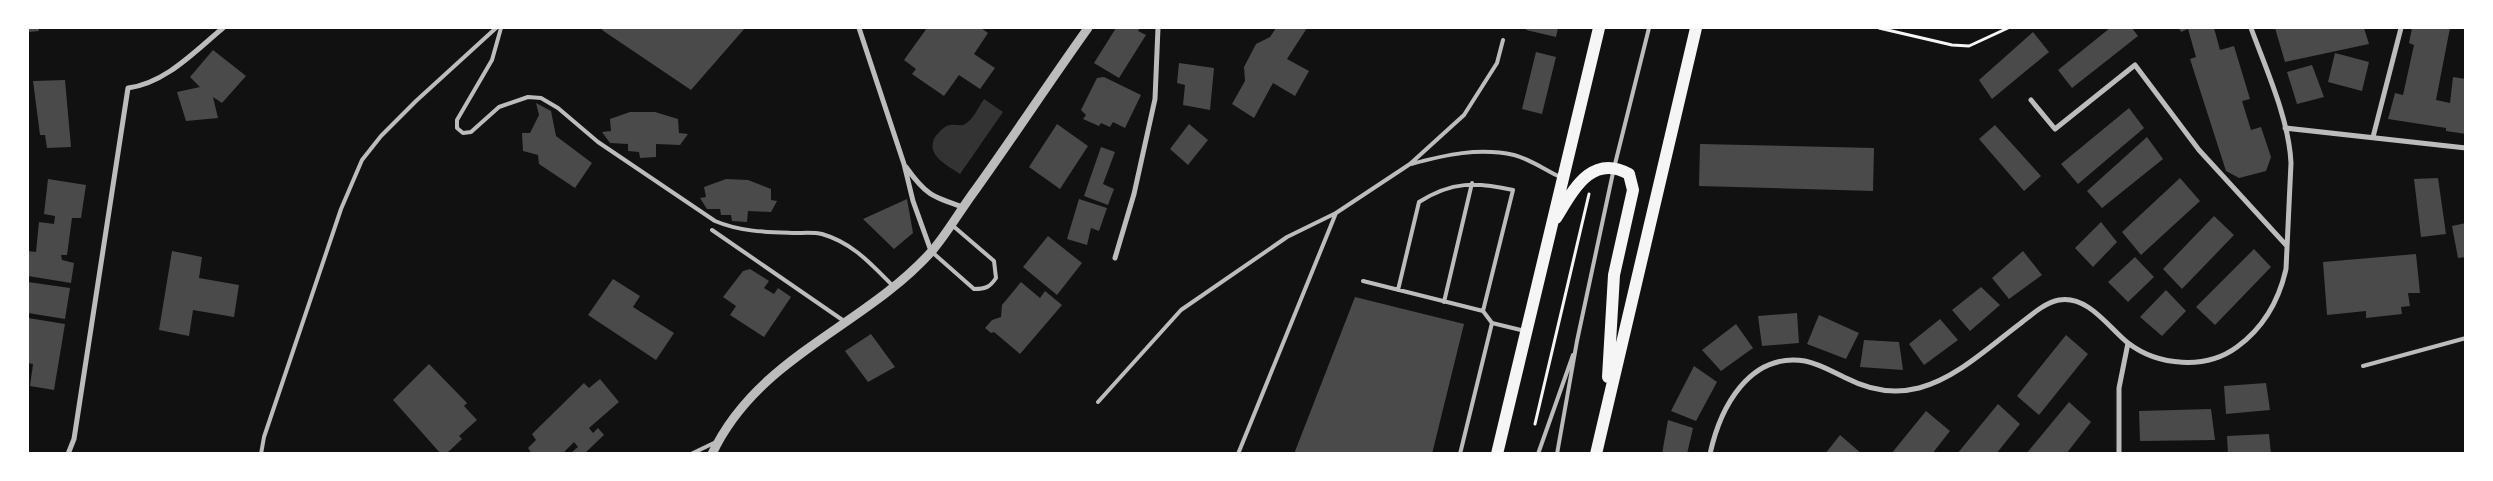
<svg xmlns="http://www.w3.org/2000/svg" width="2493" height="481" font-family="'DejaVu Sans',sans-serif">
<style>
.water{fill:#333}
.building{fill:#4a4a4a}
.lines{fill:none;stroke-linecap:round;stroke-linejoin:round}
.path{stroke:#f5f5f5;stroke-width:3}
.service{stroke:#bcbcbc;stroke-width:4}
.minor{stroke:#bcbcbc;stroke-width:5}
.tertiary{stroke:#bcbcbc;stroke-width:9}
.primary{stroke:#f5f5f5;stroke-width:12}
</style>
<rect width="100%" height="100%" fill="#111"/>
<path class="water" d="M984 99 1003 112 960 174C947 165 925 155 935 137 939 132 944 126 950 125 955 124 961 127 965 124 973 120 979 106 984 99Z"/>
<path class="building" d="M28 28H38L39 31 28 32Z
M603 28H745L691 90 602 30Z
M927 28H981L988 33 974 54 995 68 980 89 959 75 944 96 912 74 916 69 904 60Z
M1116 28H1140L1138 31 1146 35 1119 78 1094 63Z
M1276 28H1307L1287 59 1309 71 1295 96 1273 83 1254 118 1232 104 1245 81 1244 67 1256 44 1270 37Z
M1527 28H1558L1556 37 1526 30Z
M2110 28H2132L2138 36 2072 88 2058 70Z
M2179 28H2214L2220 50 2234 46 2250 99 2242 101 2251 130 2261 127 2271 157 2266 171 2239 178 2226 171 2190 59 2196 57 2188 29 2181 32Z
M2275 28H2364L2369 44 2285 62Z
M2412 28H2450L2436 100 2450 103 2453 77 2466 79V134L2446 131V128L2388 119 2395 93 2403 95 2414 45 2409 43Z
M2033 32 2049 52 1992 99 1979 80Z
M213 50 246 76 222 103 213 97 218 118 186 121 177 92 200 87 190 77Z
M1536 52 1556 57 1542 114 1522 109Z
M2335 53 2369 62 2362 91 2328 82Z
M1179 63 1214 68 1210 110 1183 105 1185 85 1177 83Z
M2312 65 2324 97 2297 104 2287 72Z
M1104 77 1141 95 1125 128 1113 122 1110 127 1101 123 1099 126 1083 119 1086 115 1081 110 1097 78Z
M65 80 71 147 47 148 45 135H40L33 81Z
M536 103 551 111 556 136 592 163 575 188 539 164 538 155 523 151 522 133H530L539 115Z
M2129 108 2144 128 2078 184 2061 164Z
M630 112H655L678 119 679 133 688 134 680 145 656 144V157L640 158 639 152 628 151V144L610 143 602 132 611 131 610 119Z
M1057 124 1088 146 1060 189 1029 167Z
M1189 124 1208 140 1188 165 1170 149Z
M1995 125 2041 176 2024 191 1979 139Z
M2147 137 2163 159 2102 208 2087 191Z
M1700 144 1874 148 1873 191 1699 186Z
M1101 147 1115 152 1103 184 1114 189 1108 205 1084 196Z
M2180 178 2200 201 2141 255 2122 232Z
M2438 178 2446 234 2421 237 2414 179Z
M48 179 86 185 81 218H72L67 255H61L62 260 74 263 71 283 28 276V251L36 252 39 222 54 224 55 216 44 214Z
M726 179 748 180 771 189V200L777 201 771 212 748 211 747 222 732 221 731 215H721L720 209H707L700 198 706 197 704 187Z
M907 199 913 233 894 249 863 219Z
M1079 199 1107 208 1099 231 1091 228 1087 245 1067 239Z
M2214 216 2234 235 2182 289 2163 269Z
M2101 222 2117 242 2093 267 2075 248Z
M2466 223V257L2458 258 2452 226Z
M1048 236 1082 263 1057 295 1023 267Z
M2254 249 2271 267 2215 325 2196 307Z
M172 251 202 257 199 278 239 285 234 317 193 310 189 336 159 330Z
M2023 251 2042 275 2009 299 1992 278Z
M2416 254 2420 293H2408L2410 306 2401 307 2402 314 2366 318V311L2327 315 2323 262Z
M2135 257 2154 277 2128 302 2108 282Z
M750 269 769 281 764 288 774 294 778 288 791 297 764 337 730 315 736 306 723 297 743 271Z
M613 279 640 296 633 307 674 333 656 360 588 315Z
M28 282 70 288 65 319 28 313Z
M1021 282 1040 298 1045 291 1062 305 1020 354 994 332 991 333 985 328 992 320 1001 317 1002 305Z
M1981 287 2000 305 1970 331 1952 310Z
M2166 290 2186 311 2162 336 2140 317Z
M1355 297 1464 324 1432 454H1294Z
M1797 313 1799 343 1762 346 1758 316Z
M1819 315 1859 333 1846 359 1807 344Z
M28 318 65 324 54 390 30 386 33 364 28 363Z
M1940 319 1958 340 1924 365 1909 344Z
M1736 324 1753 348 1721 371 1702 350Z
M871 334 895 367 868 382 845 351Z
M2066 335 2088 354 2039 415 2017 396Z
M1864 340 1899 342 1903 370 1860 367Z
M429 364 467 403 464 406 477 420 459 436 462 439 446 454H441L393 400Z
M1694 366 1717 382 1696 421 1671 411Z
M600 379 619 402 589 428 593 433 598 428 604 435 584 454H573L572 452 578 447 574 442 562 454H532L528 448 536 440 532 434 584 383 589 388Z
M2266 383 2270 410 2226 414 2224 386Z
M2069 402 2091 422 2066 454H2026Z
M1998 404 2020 424 1996 454H1957Z
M2211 409 2215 440 2140 441 2139 411Z
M1926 411 1950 431 1932 454H1891Z
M1668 420 1693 428 1687 454H1662Z
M2269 434 2271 454H2228L2227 436Z
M1840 435 1862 454H1825Z"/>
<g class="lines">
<path class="path" d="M1879 28 1952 45 1969 46 2008 28
M1535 424 1589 194"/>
<path class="service" d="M501 28 492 60 457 120V128L463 133 471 132 499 107 528 97 541 98 558 108 598 142 715 221C741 232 767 232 795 233 804 233 814 232 822 234 853 243 871 264 893 286
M1411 164C1445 155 1479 147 1514 155 1530 159 1545 170 1560 177
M712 230 844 321
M932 252 974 289C986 289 990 287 996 278L994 261 952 225
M1363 281 1483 311
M1398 290 1419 202C1452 181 1476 182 1513 190L1483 311 1492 323
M1444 302 1472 183
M2363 366 2466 338
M1098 402 1181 310 1287 237 1336 213
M261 454 264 437 341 209 362 160 381 136 416 101 496 28
M691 454 716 442
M1238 454 1336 213 1410 164 1464 115 1497 63 1503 40
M1460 454 1492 323 1525 331
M1538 454 1573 355
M1557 454 1577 341 1614 168 1649 28"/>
<path class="minor" d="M859 28 904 164 913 201 931 251
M2031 100 2055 129 2135 65 2199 150 2287 246
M2285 128 2466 148
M2373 137 2401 28
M906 167C925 194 932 197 963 207
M1115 258 1134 194 1155 99 1158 28
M68 454 74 439 128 88C166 83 195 51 223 28
M1710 454C1720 408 1749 352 1805 361 1820 364 1833 372 1846 378 1869 390 1895 394 1919 388 1957 378 1990 346 2021 323 2031 315 2046 302 2059 300 2088 295 2109 328 2128 343 2158 366 2206 370 2237 347 2263 328 2279 300 2286 269L2291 163C2289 119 2266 69 2251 28
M2119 454V388L2128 343"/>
<path class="tertiary" d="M712 454C758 356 864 327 932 251 948 232 961 209 976 189 1014 136 1050 81 1088 28"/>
<path class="primary" d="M1556 218C1573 191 1591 153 1629 174L1633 190 1614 275 1608 377
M1497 454 1599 28
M1596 454 1696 28"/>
</g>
<rect width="2493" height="481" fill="none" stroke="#ffffff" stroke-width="58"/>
</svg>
